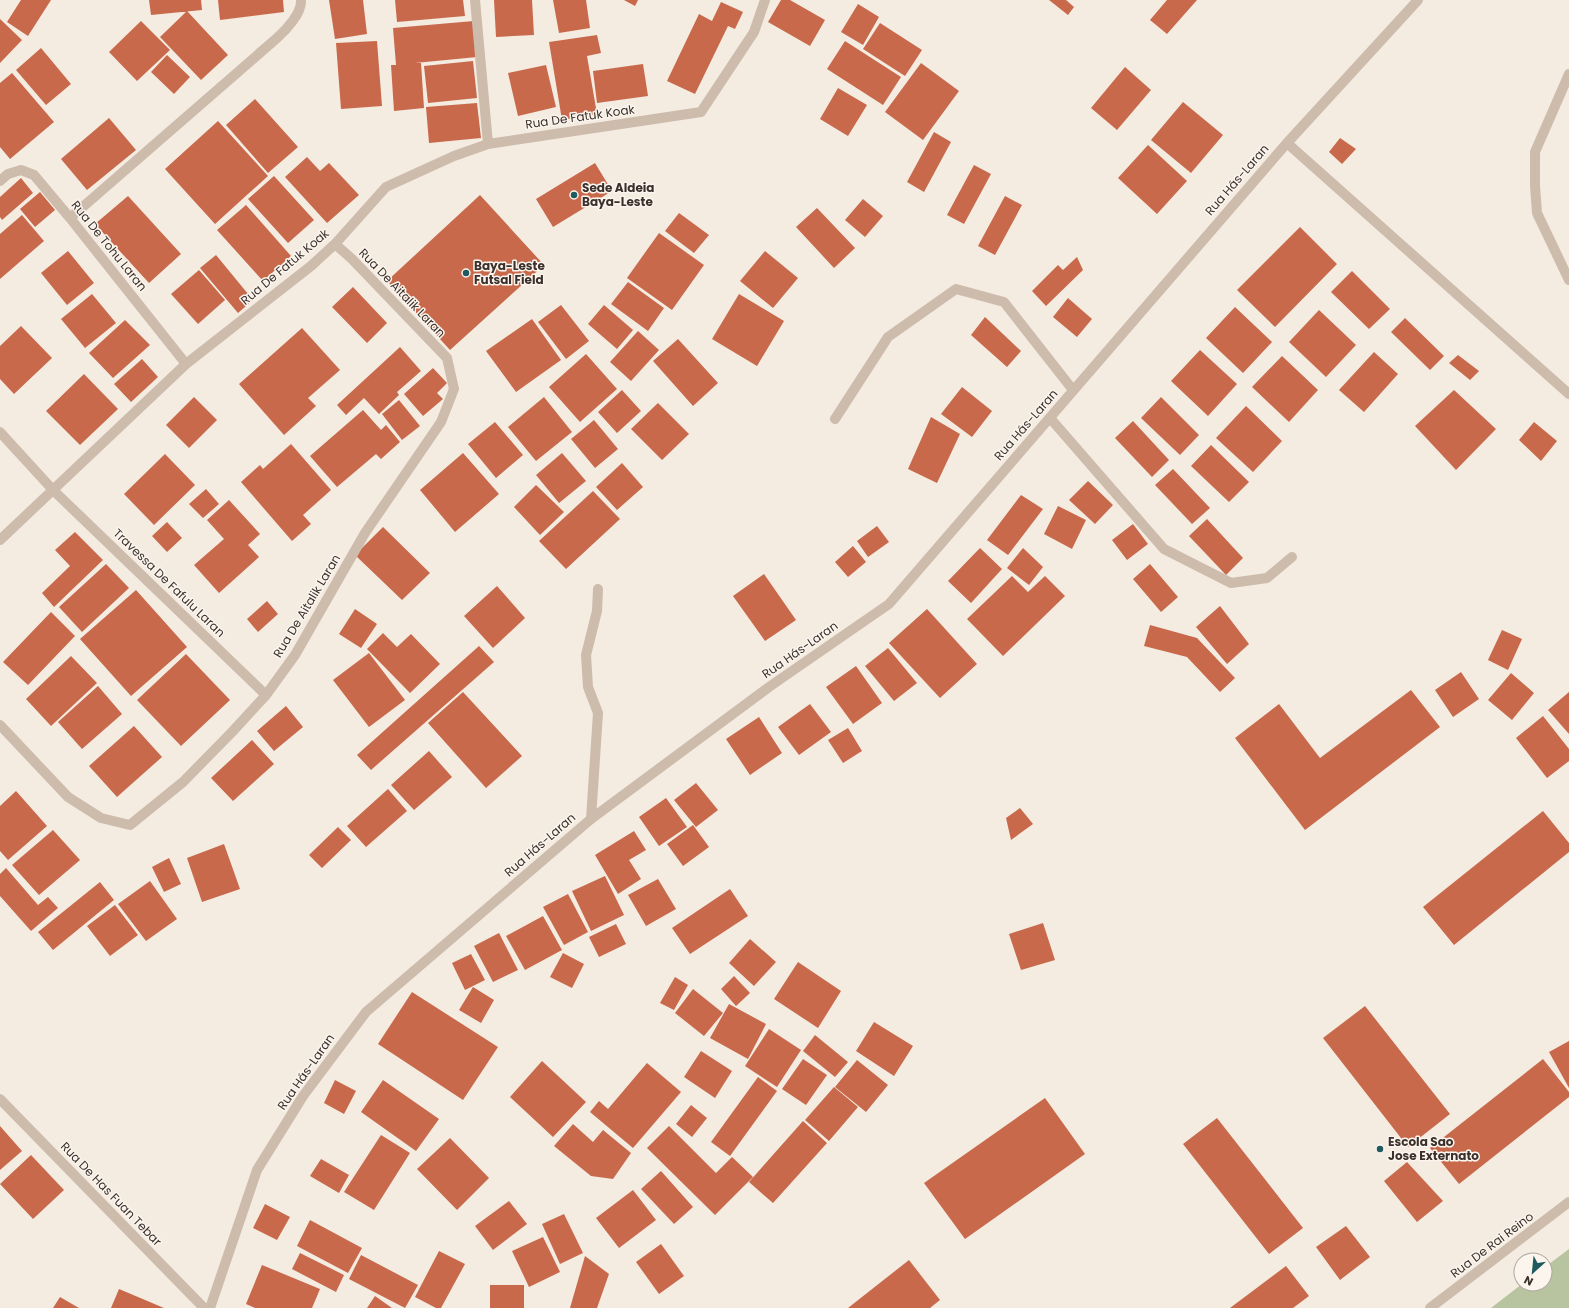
<svg xmlns="http://www.w3.org/2000/svg" width="1569" height="1308" font-family="Poppins,sans-serif">
<style>
.green{fill:#b8c4a0}
.building{fill:#c8694b}
.lines{fill:none;stroke-linecap:round;stroke-linejoin:round}
.service{stroke:#cdbbac;stroke-width:10}
.minor{stroke:#cdbbac;stroke-width:10}
.tertiary{stroke:#cdbbac;stroke-width:10}
.poi-dot{fill:#1f5a5e;stroke:#fbf5ee;stroke-width:1.5}
.labels{text-anchor:middle;stroke-width:3;stroke-linejoin:round;paint-order:stroke}
.street-label{font-size:12px;fill:#3b302b;stroke:#fbf5ee}
.poi-label{font-size:12px;font-weight:bold;fill:#3b302b;stroke:#fbf5ee;text-anchor:start}
</style>
<rect width="100%" height="100%" fill="#f4ebe1"/>
<path class="green" d="M1569 1249V1308H1491L1522 1284H1545V1267Z"/>
<path class="building" d="M21 0H51L28 36 7 22Z
M149 0H201L202 10 151 15Z
M218 0H283L284 12 220 20Z
M329 0H363L367 34 335 39Z
M395 0H463L465 16 397 22Z
M494 0H532L534 35 496 37Z
M553 0H586L590 28 559 33Z
M624 0H638L635 6Z
M781 0H790L825 20 810 46 768 22Z
M1049 0H1066L1074 7 1068 15Z
M1167 0H1197L1167 34 1150 20Z
M721 2 743 12 735 29 728 26 695 94 667 81 699 14 712 21Z
M858 4 879 17 863 45 841 32Z
M187 11 228 55 201 80 160 37Z
M0 19 22 40 0 63Z
M141 21 170 50 137 81 109 52Z
M474 21 477 57 415 63H421L424 108 394 111 391 65H396L393 28Z
M880 23 922 50 905 76 863 49Z
M597 35 601 53 587 56 597 114 562 120 549 42Z
M377 41 382 106 341 109 336 43Z
M845 41 901 77 883 105 827 69Z
M41 48 71 84 46 105 16 70Z
M167 55 190 77 174 94 151 72Z
M473 61 477 98 428 103 424 66Z
M921 63 959 91 923 140 885 112Z
M643 64 648 96 597 103 593 71Z
M546 65 556 107 518 116 508 73Z
M1125 67 1151 90 1117 130 1091 108Z
M12 73 54 122 10 159 0 147V83Z
M838 88 867 105 848 136 820 119Z
M255 99 298 147 268 173 226 125Z
M1183 102 1223 135 1191 173 1151 140Z
M477 103 481 138 429 143 426 107Z
M109 118 136 150 87 190 61 159Z
M218 121 268 176 215 224 165 169Z
M934 132 951 142 924 192 907 182Z
M1340 138 1356 149 1342 164 1329 152Z
M1148 145 1187 181 1157 214 1118 178Z
M307 157 320 171 329 163 359 195 327 223 285 177Z
M595 163 612 191 553 227 536 199Z
M974 165 991 174 964 224 947 215Z
M274 176 314 220 288 243 248 199Z
M21 178 33 193 2 220 0 217V197Z
M40 192 55 210 35 227 20 209Z
M480 195 544 265 450 350 387 281Z
M128 196 181 254 149 283 95 224Z
M1005 196 1022 205 995 255 978 246Z
M863 199 883 216 865 237 845 220Z
M246 205 291 256 263 281 217 230Z
M817 208 855 248 834 268 796 227Z
M679 213 709 235 694 253 665 231Z
M22 215 44 241 0 279V234Z
M1300 227 1337 264 1275 327 1237 290Z
M659 233 704 265 672 310 627 278Z
M68 251 94 283 67 305 41 273Z
M765 251 798 278 773 308 740 281Z
M216 255 253 300 238 313 200 268Z
M1077 257 1083 270 1046 306 1032 291 1058 265 1063 270Z
M199 270 225 300 198 324 171 294Z
M1352 271 1390 309 1369 329 1331 292Z
M628 282 664 308 648 331 611 304Z
M353 287 387 323 367 343 332 307Z
M92 294 116 323 85 348 61 319Z
M739 294 784 321 757 366 712 339Z
M1068 298 1092 319 1077 337 1053 317Z
M561 305 589 341 566 359 538 322Z
M604 305 633 330 617 349 588 324Z
M1235 307 1272 342 1243 373 1206 338Z
M1319 310 1356 345 1326 377 1289 342Z
M985 317 1021 351 1007 367 971 335Z
M1405 318 1444 356 1430 370 1391 332Z
M532 319 561 360 516 392 486 351Z
M125 320 150 345 113 378 89 353Z
M21 326 52 358 14 394 0 379V346Z
M302 328 340 370 308 398 316 406 284 435 239 384Z
M638 331 659 350 631 381 610 362Z
M678 339 718 383 693 406 653 361Z
M400 347 421 371 397 392 399 395 379 414 364 398 346 415 337 405Z
M1200 350 1237 384 1208 416 1171 381Z
M1374 352 1398 374 1364 412 1339 390Z
M586 354 617 389 580 422 549 387Z
M1458 355 1479 371 1470 380 1449 363Z
M1282 356 1318 390 1289 422 1252 387Z
M142 359 158 377 131 402 114 384Z
M433 368 447 383 437 393 443 399 423 416 404 394Z
M84 374 118 409 80 445 46 411Z
M962 387 992 411 972 437 941 414Z
M622 390 641 411 617 433 598 412Z
M1454 390 1496 429 1456 470 1415 426Z
M194 397 217 420 189 448 166 425Z
M544 397 572 432 536 461 508 427Z
M1161 397 1199 435 1180 455 1141 418Z
M399 400 420 426 402 440 382 414Z
M658 403 689 434 662 460 631 429Z
M1246 406 1282 441 1253 472 1216 438Z
M363 410 381 430 386 425 400 442 381 459 376 454 337 487 310 456Z
M931 417 960 434 937 483 908 469Z
M594 420 618 449 595 468 571 439Z
M1133 421 1169 460 1152 477 1115 438Z
M495 422 523 455 496 478 468 444Z
M1534 422 1557 441 1541 461 1519 440Z
M291 444 331 490 303 515 311 524 292 541 241 482 260 465 263 469Z
M1211 445 1249 482 1229 502 1191 466Z
M463 453 499 494 455 532 420 490Z
M562 453 586 481 559 503 536 475Z
M165 454 195 485 154 525 124 494Z
M622 463 643 487 617 510 596 487Z
M1173 469 1210 508 1192 524 1155 485Z
M1088 481 1113 505 1095 524 1069 500Z
M536 485 564 512 540 535 514 507Z
M206 489 219 504 203 518 189 504Z
M593 491 620 519 566 569 539 541Z
M1021 495 1043 509 1008 555 987 540Z
M229 500 260 534 248 545 259 557 219 593 194 565 224 539 207 520Z
M1058 506 1086 520 1072 549 1044 534Z
M1207 519 1243 558 1226 575 1189 536Z
M167 522 182 538 167 552 152 536Z
M1133 524 1148 544 1127 560 1112 540Z
M877 526 889 542 868 557 857 541Z
M383 527 430 573 402 600 355 555Z
M75 532 103 560 54 607 42 593 70 566 55 550Z
M853 546 866 562 848 577 835 562Z
M980 548 1002 569 971 603 948 581Z
M1023 548 1043 567 1029 585 1007 568Z
M106 564 129 588 82 632 59 607Z
M1150 564 1178 597 1161 612 1133 579Z
M764 574 796 620 765 641 733 596Z
M1012 576 1028 592 1045 576 1065 596 1003 656 967 619Z
M497 586 525 618 493 648 464 616Z
M136 590 187 647 131 696 80 639Z
M267 601 278 614 258 632 247 619Z
M1220 606 1249 644 1227 664 1196 627Z
M355 609 377 624 361 648 339 634Z
M927 609 977 664 940 698 889 643Z
M51 612 75 636 28 685 3 662Z
M1150 625 1197 638 1235 678 1220 692 1187 657 1144 646Z
M1502 630 1522 639 1508 670 1488 660Z
M383 633 397 647 411 634 440 664 410 693 367 649Z
M479 646 494 662 371 770 357 755Z
M888 648 917 683 894 701 865 666Z
M369 653 405 700 369 727 333 680Z
M186 654 230 700 181 746 137 700Z
M71 656 97 683 51 726 26 699Z
M856 666 882 703 853 724 826 687Z
M1461 672 1479 699 1453 717 1435 690Z
M1511 673 1534 693 1512 720 1488 700Z
M98 686 122 714 82 749 58 722Z
M1411 690 1440 727 1305 830 1235 738 1279 704 1320 758Z
M463 692 522 756 486 788 428 723Z
M1569 692V734L1548 710Z
M810 704 831 732 799 755 778 727Z
M286 706 303 727 274 751 257 731Z
M1543 716 1569 749V761L1547 778 1516 738Z
M759 717 782 753 750 775 726 739Z
M134 726 162 757 117 797 89 766Z
M848 728 862 751 843 763 828 740Z
M252 740 274 764 233 801 211 778Z
M429 751 452 777 414 810 391 785Z
M696 783 718 810 696 827 674 800Z
M388 789 407 811 366 847 347 826Z
M16 791 47 826 8 860 0 851V806Z
M666 798 687 827 659 846 639 817Z
M1020 808 1033 824 1011 840 1006 818Z
M1543 811 1569 843V852L1454 945 1423 907Z
M693 825 709 847 683 866 667 844Z
M338 827 351 840 322 868 309 855Z
M53 830 80 860 39 895 12 865Z
M634 831 646 850 629 860 641 879 618 894 595 855Z
M224 844 240 889 202 902 187 858Z
M169 858 181 884 164 892 152 867Z
M6 868 38 905 48 897 58 908 31 931 0 896V874Z
M605 876 624 915 591 931 572 891Z
M658 879 676 909 646 926 628 895Z
M150 881 177 919 146 941 118 904Z
M100 882 114 900 53 950 38 932Z
M730 889 748 916 690 954 672 928Z
M568 894 588 932 564 945 543 907Z
M115 905 138 935 110 956 87 926Z
M543 916 562 950 525 970 506 936Z
M1043 923 1055 960 1021 970 1009 934Z
M616 924 626 944 599 957 589 937Z
M499 933 518 970 493 982 474 946Z
M750 939 776 962 754 986 729 963Z
M563 953 584 964 572 988 550 977Z
M471 954 485 980 465 990 452 963Z
M798 962 841 991 818 1028 774 999Z
M734 976 750 993 736 1006 721 989Z
M675 977 688 985 674 1010 660 1003Z
M473 987 494 1000 481 1023 459 1010Z
M693 989 723 1013 704 1036 675 1013Z
M412 992 498 1047 463 1100 378 1044Z
M729 1004 766 1024 748 1059 710 1038Z
M1365 1006 1450 1114 1408 1147 1323 1038Z
M874 1022 913 1046 894 1076 856 1051Z
M769 1029 801 1050 777 1087 745 1066Z
M815 1035 848 1062 835 1077 803 1051Z
M1569 1041V1088L1549 1052Z
M701 1051 732 1071 715 1098 684 1077Z
M803 1059 827 1075 806 1105 782 1089Z
M1543 1059 1569 1092V1097L1459 1184 1430 1148Z
M857 1060 888 1085 866 1112 835 1087Z
M542 1061 586 1102 553 1137 510 1097Z
M647 1063 681 1092 633 1148 590 1112 599 1101 608 1109Z
M758 1077 777 1091 730 1156 711 1142Z
M335 1080 356 1091 344 1114 324 1103Z
M383 1080 439 1119 416 1151 361 1112Z
M834 1087 858 1107 829 1141 805 1120Z
M1045 1098 1085 1154 965 1239 924 1183Z
M691 1105 707 1118 692 1137 676 1124Z
M1217 1118 1303 1228 1269 1254 1183 1144Z
M803 1121 827 1143 773 1203 749 1182Z
M573 1124 593 1142 603 1130 631 1153 613 1179 591 1176 554 1146Z
M0 1126 22 1151 0 1170Z
M669 1126 716 1173 732 1157 753 1177 715 1215 647 1148Z
M381 1135 410 1153 374 1210 344 1192Z
M450 1138 489 1178 457 1210 417 1169Z
M31 1155 64 1190 33 1219 0 1184Z
M321 1159 349 1175 339 1193 310 1176Z
M1407 1162 1443 1201 1417 1222 1384 1181Z
M661 1171 693 1207 674 1224 641 1189Z
M633 1190 656 1220 619 1248 596 1218Z
M509 1201 527 1224 493 1250 475 1226Z
M265 1204 290 1217 277 1240 253 1228Z
M564 1214 583 1253 560 1264 542 1224Z
M310 1220 362 1248 348 1273 297 1246Z
M1346 1226 1370 1257 1340 1280 1316 1247Z
M543 1237 560 1272 529 1287 512 1251Z
M661 1244 684 1276 659 1294 636 1262Z
M439 1251 465 1264 441 1308H436L415 1297Z
M300 1253 344 1275 336 1292 292 1269Z
M361 1255 418 1285 405 1308 349 1279Z
M585 1256 609 1274 597 1308H570Z
M909 1260 940 1300 930 1308H848Z
M262 1265 320 1289 312 1308H255L246 1304Z
M1286 1266 1309 1296 1293 1308H1230Z
M490 1285H524V1308H490Z
M119 1289 164 1308H111Z
M375 1296 392 1308H367Z
M60 1297 79 1308H53Z"/>
<g class="lines">
<path class="service" d="M1569 74 1535 152V186L1537 213 1569 280
M1050 418 1164 549 1231 583 1267 578 1292 557
M835 419 888 337 956 289 1004 302 1073 390
M591 819 598 713 588 687 586 655 597 611 598 589"/>
<path class="minor" d="M475 0 488 144
M1287 143 1569 394
M0 181 8 174 21 170 34 175 70 218 186 364
M70 218 277 38C286 30 302 13 301 0
M0 432 53 490 266 695
M0 540 186 364 311 266 335 244 386 187 454 156 488 144 701 112 754 32 765 0
M0 725 68 797 101 818 130 825 183 782 233 731 266 695 295 655 365 533 441 422 454 389 447 358 352 259 335 244
M210 1308 257 1170 303 1096 366 1012 591 819 769 687 889 604 1287 143 1418 0
M1430 1308 1569 1202"/>
<path class="tertiary" d="M0 1099 204 1308"/>
</g>
<g class="poi-dot">
<circle cx="574" cy="195" r="4"/>
<circle cx="466" cy="273" r="4"/>
<circle cx="1380" cy="1149" r="4"/>
</g>
<g class="labels">
<g class="street-label">
<text transform="translate(580 117) rotate(-8)" y="4">Rua De Fatuk Koak</text>
<text transform="translate(1237 180) rotate(-49)" y="4">Rua Hás-Laran</text>
<text transform="translate(109 246) rotate(51)" y="4">Rua De Tohu Laran</text>
<text transform="translate(285 267) rotate(-40)" y="4">Rua De Fatuk Koak</text>
<text transform="translate(402 293) rotate(46)" y="4">Rua De Aitalik Laran</text>
<text transform="translate(1026 425) rotate(-49)" y="4">Rua Hás-Laran</text>
<text transform="translate(169 583) rotate(44)" y="4">Travessa De Fafulu Laran</text>
<text transform="translate(307 606) rotate(-59)" y="4">Rua De Aitalik Laran</text>
<text transform="translate(800 650) rotate(-35)" y="4">Rua Hás-Laran</text>
<text transform="translate(540 845) rotate(-41)" y="4">Rua Hás-Laran</text>
<text transform="translate(306 1072) rotate(-55)" y="4">Rua Hás-Laran</text>
<text transform="translate(111 1194) rotate(46)" y="4">Rua De Has Fuan Tebar</text>
<text transform="translate(1492 1245) rotate(-37)" y="4">Rua De Rai Reino</text>
</g>
<g class="poi-label">
<text x="582" y="192">Sede Aldeia<tspan x="582" dy="14">Baya-Leste</tspan></text>
<text x="474" y="270">Baya-Leste<tspan x="474" dy="14">Futsal Field</tspan></text>
<text x="1388" y="1146">Escola Sao<tspan x="1388" dy="14">Jose Externato</tspan></text>
</g>
</g>
<g transform="translate(1533 1272) rotate(207)"><circle r="19" fill="#fbf5ee" stroke="#aea6a0"/>
<path d="M0-3L7 15L0 10L-7 15Z" fill="#1f5a5e"/>
<text y="-6" font-size="11" font-weight="bold" text-anchor="middle" fill="#3b302b">N</text>
</g>
</svg>
